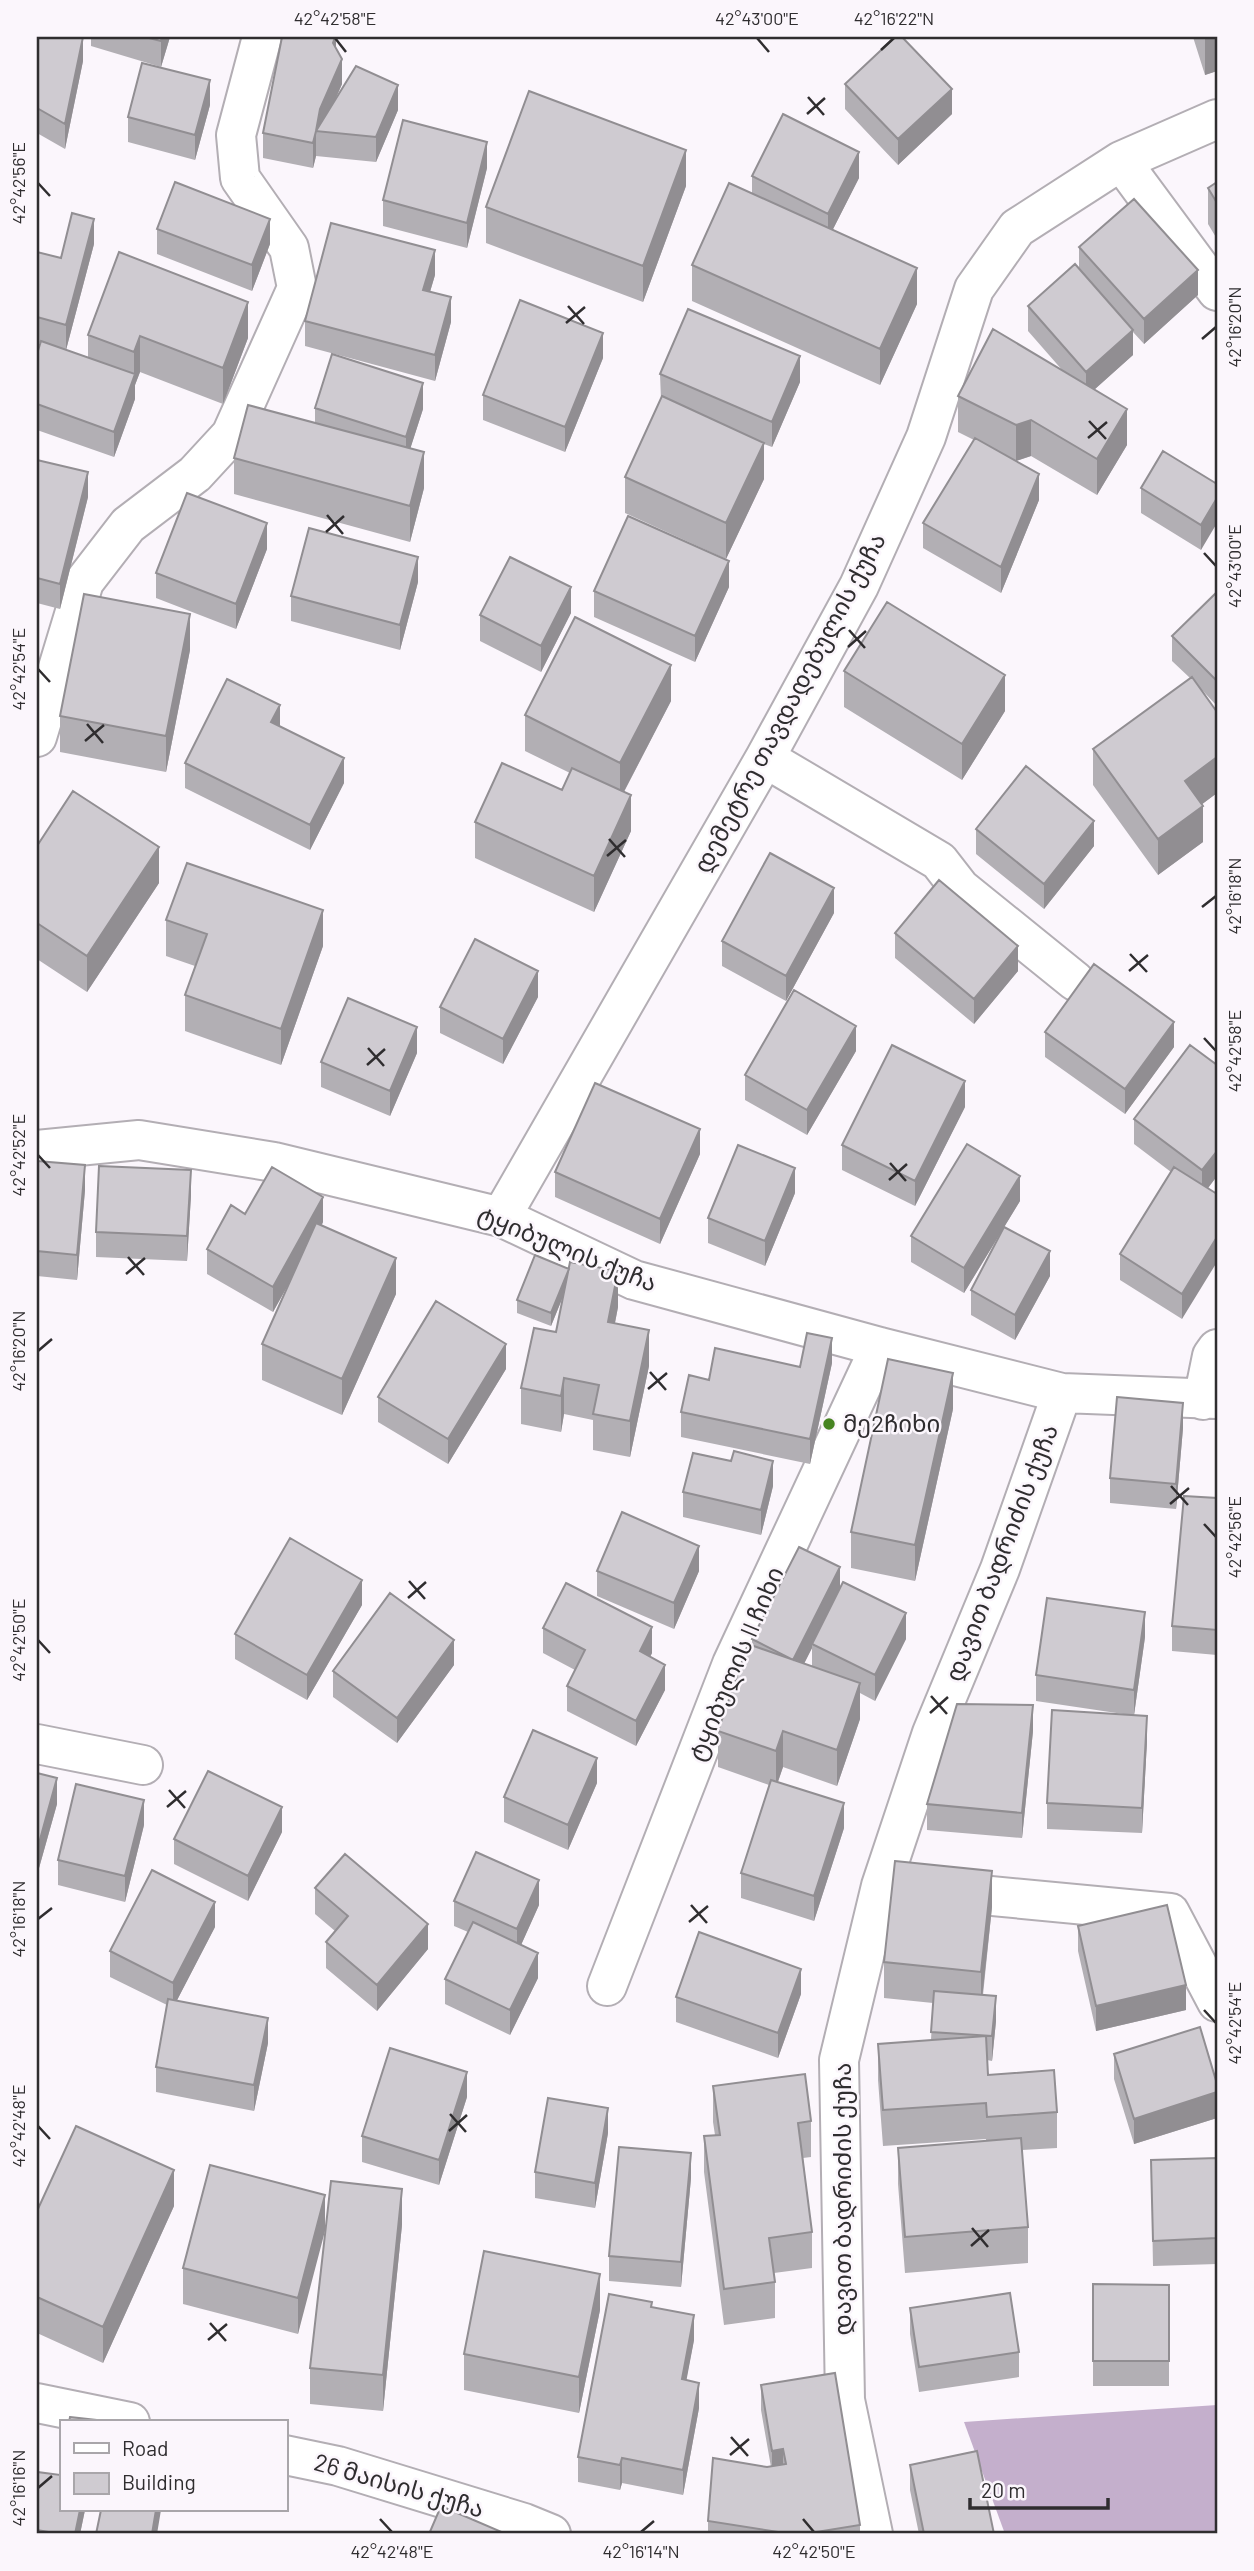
<svg xmlns="http://www.w3.org/2000/svg" width="1254" height="2571" font-family="Barlow,'Noto Sans Georgian',sans-serif">
<style>
.forest{fill:#c4afcc}
.lines{fill:none;stroke-linecap:round;stroke-linejoin:round}
.minor-casing{stroke:#b3aeb4;stroke-width:42}
.major-casing{stroke:#b3aeb4;stroke-width:42}
.minor{stroke:#fff;stroke-width:38}
.major{stroke:#fff;stroke-width:38}
.wall{fill:#b2afb4;fill-rule:evenodd}
.shaded-wall{fill:#918e92}
.building{fill:#cfcbd1;stroke:#918e92;stroke-width:2}
.ticks{fill:none;stroke:#2f2d2f;stroke-width:2.5}
.poi-dot{fill:#478422;stroke:#fbf6fc;stroke-width:2.5}
.labels{text-anchor:middle;stroke-width:5;stroke-linejoin:round;paint-order:stroke}
.street-label{font-size:24px;fill:#2f2d2f;stroke:#fbf6fc}
.poi-label{font-size:24px;fill:#2f2d2f;stroke:#fbf6fc;text-anchor:start}
.neatline{fill:none;stroke:#2f2d2f;stroke-width:2.5}
.ticks-label{font-size:18px;text-anchor:middle;fill:#2f2d2f}
</style>
<rect width="100%" height="100%" fill="#fbf6fc"/>
<path class="forest" d="M1217 2405V2534H1005L964 2422Z"/>
<g class="lines">
<defs>
<path id="minor" d="M1121 161 1217 291
M37 737 84 582 128 525 195 474 231 435 297 288 289 248 240 178 236 135 262 37
M765 758 939 861 960 888 1075 981
M37 1150 139 1140 274 1162 501 1217 634 1280 880 1347 1062 1393 1217 1399
M501 1217 765 758 859 586 926 437 974 289 1017 228 1121 161 1217 119
M1203 1400 1212 1356 1217 1349
M37 1744 143 1765
M939 1891 1170 1913 1217 2002
M607 1986 732 1664 880 1347
M873 2534 845 2400 839 2060 881 1886 932 1733 1000 1569 1062 1393"/>
<path id="major" d="M37 2403 130 2422
M285 2455 338 2466 524 2523 551 2534"/>
</defs>
<use href="#minor" class="minor-casing"/>
<use href="#major" class="major-casing"/>
<use href="#minor" class="minor"/>
<use href="#major" class="major"/>
</g>
<path class="wall" d="M37 37 83 61 65 149 37 133Z
M91 37H170L161 67 91 46Z
M336 37V49L342 84 335 100 398 110 376 162 316 156 313 168 263 158V133Z
M1193 37H1217V71L1205 75Z
M845 84 952 114 898 165 845 109Z
M210 105 195 160 128 142V117Z
M487 168 467 248 383 226V200Z
M752 176 859 178 833 229 917 304 880 385 692 301V265L752 193Z
M1217 182V239L1208 224V188Z
M686 186 643 302 486 243V207Z
M157 229 270 244 252 291 157 254Z
M94 244 66 350 88 357V335L248 338 223 404 140 372 135 385V399L114 457 37 430V354L40 343 37 342V252L61 258Z
M1079 247 1198 295 1144 344 1133 332V355L1094 390 1127 445 1097 495 1031 456 1016 461 1039 500 1001 593 923 548V523L974 440 958 432V396L1063 371 1028 331V306L1079 269Z
M435 275 430 292 451 322 435 381 305 346V321Z
M603 358 565 452 483 420V395Z
M660 374 800 382 772 447 764 444V479L726 559 625 513V477L661 400Z
M315 408 423 409 410 449 424 488 410 542 234 494V458L315 423Z
M37 460 88 497 60 609 37 603Z
M1217 484 1201 550 1141 513V488Z
M267 549 236 629 156 598V573Z
M418 582 400 650 291 621V596Z
M729 587 695 662 594 617V591Z
M1217 592V706L1202 690 1217 712V793L1202 804 1203 842 1158 875 1093 785V749L1190 678 1172 661V636Z
M571 613 541 672 480 641V615Z
M190 650 166 772 60 752V716Z
M844 671 1005 711 962 780 844 707Z
M671 701 624 792 631 831 594 912 475 858V822L562 790 570 773 525 751V715Z
M280 726 344 783 310 850 185 788V763Z
M976 829 1094 846 1044 909 976 854Z
M37 846 159 883 87 992 37 959Z
M834 913 786 1001 722 966V941Z
M166 920 323 946 281 1065 185 1031V995L195 966 166 956Z
M895 933 1018 971 974 1024 895 958Z
M538 997 503 1064 440 1033V1007Z
M1217 1026V1057L1215 1055V1030Z
M1045 1032 1174 1047 1125 1114 1045 1057Z
M856 1051 807 1135 745 1100V1075Z
M417 1053 390 1116 321 1087V1062Z
M1217 1065V1176L1208 1188 1182 1319 1120 1280V1254L1171 1172 1134 1144V1119Z
M965 1107 915 1206 842 1170V1145Z
M700 1154 660 1244 555 1197V1172Z
M37 1161 85 1190 77 1280 37 1276Z
M795 1193 765 1266 708 1243V1218Z
M191 1195 187 1261 96 1257V1232Z
M1020 1201 964 1293 911 1262V1236Z
M245 1214 323 1222 322 1225 396 1294 342 1415 262 1380V1344L292 1278 273 1312 207 1274V1249Z
M535 1255 618 1307 615 1323 649 1366 630 1457 593 1450V1420L564 1414 561 1432 521 1424V1388L556 1332 564 1294 551 1326 517 1313V1300Z
M1050 1276 1015 1340 971 1315V1290Z
M832 1363 810 1464 681 1437V1412L709 1380 800 1367Z
M506 1369 448 1464 378 1422V1397Z
M953 1409 915 1581 851 1568V1532Z
M1183 1428 1176 1509 1110 1503V1478Z
M773 1486 761 1535 683 1517V1492Z
M1217 1498V1655L1172 1651V1626Z
M597 1571H699L674 1629 597 1596Z
M840 1589 906 1639 875 1701 860 1693V1719L837 1786 783 1767 778 1782 844 1828 814 1921 741 1898V1873L769 1785 718 1767V1731L752 1646V1639ZM812 1648V1666L804 1664Z
M362 1605 307 1700 235 1659V1634Z
M543 1628 652 1653 650 1657 665 1690 636 1746 567 1711V1686L575 1670 543 1653Z
M1145 1637 1134 1715 1147 1741 1142 1833 1047 1829V1803L1130 1715 1036 1701V1675Z
M454 1665 397 1743 333 1697V1671Z
M1033 1731 1022 1838 927 1830V1804Z
M37 1773 57 1804 39 1868H37Z
M597 1783 568 1850 504 1822V1797Z
M144 1825 125 1902 58 1885V1860Z
M282 1832 248 1901 174 1864V1839Z
M315 1888 428 1949 377 2011 326 1968V1942L335 1931 315 1914Z
M454 1901 539 1905 521 1945 538 1978 510 2035 445 2004V1979L468 1932 454 1926Z
M992 1907 983 1995 996 2021 992 2061 987 2060 988 2075 1057 2112V2148L1022 2150 1028 2227V2263L905 2273 898 2184V2148L986 2141V2139L883 2146 878 2080V2044L931 2040 933 2003 884 1998V1962Z
M1078 1926 1186 2010 1096 2031 1078 1951Z
M215 1927 177 2000 268 2043 254 2111 156 2092V2067L167 2005 110 1977V1951Z
M801 1994 778 2058 676 2022V1997Z
M1114 2054 1217 2084V2118L1134 2144 1114 2079Z
M713 2086 811 2121V2157L803 2158 812 2232V2268L774 2273 775 2282V2318L724 2325 704 2172V2136L715 2135 713 2122Z
M467 2097 439 2185 362 2162V2136Z
M608 2133 595 2208 535 2198V2172Z
M1217 2158V2264L1153 2266 1151 2160Z
M691 2178 681 2287 609 2281V2256Z
M325 2195 298 2334 183 2304V2268Z
M174 2206 103 2363 37 2333V2211Z
M402 2225 383 2411 310 2404V2368Z
M1093 2284 1169 2285V2386H1093Z
M652 2307 694 2340 686 2380 699 2408 683 2495 622 2483 620 2490 578 2482V2457Z
M910 2308 1019 2352V2377L919 2392 910 2334Z
M600 2310 579 2413 464 2390V2354Z
M761 2385 860 2525V2534H708V2521L767 2467H771L761 2410Z
M910 2465 994 2534H919L910 2490Z
M37 2472 85 2510 80 2534H37Z"/>
<path class="shaded-wall" d="M83 37V61L65 149V124Z
M162 37H170L161 67V41Z
M335 37H336V54L333 43Z
M1212 37H1217V71L1205 75V39Z
M342 59V84L321 132 316 131 320 109Z
M210 80V105L195 160V135Z
M398 85V110L376 162V137Z
M952 89V114L898 165V139Z
M316 131V156L313 168V143Z
M487 142V168L467 248V223Z
M686 150V186L643 302V266Z
M859 152V178L828 239V214Z
M94 219V244L66 350V325Z
M270 219V244L252 291V265Z
M435 250V275L423 315V290Z
M917 268V304L880 385V349Z
M1198 270V295L1144 344V319Z
M451 297V322L435 381V355Z
M248 302V338L223 404V368Z
M1133 330V355L1086 397V372Z
M603 333V358L565 452V427Z
M140 336V372L135 385V399L114 457V432L134 378V352Z
M800 356V382L772 447V422Z
M423 383V409L406 462V437Z
M1127 409V445L1097 495V459Z
M1031 420V456L1016 461V425Z
M764 443V479L726 559V523Z
M424 452V488L410 542V506Z
M88 472V497L60 609V584Z
M1039 474V500L1001 593V567Z
M1217 498V523L1201 550V525Z
M267 523V549L236 629V604Z
M418 557V582L400 650V625Z
M729 561V587L695 662V636Z
M571 587V613L541 672V646Z
M190 614V650L166 772V736Z
M671 665V701L620 799V763Z
M1005 675V711L962 780V744Z
M280 705V731L271 722Z
M1217 757V793L1185 817V781Z
M344 758V783L310 850V825Z
M631 795V831L594 912V876Z
M1203 806V842L1158 875V839Z
M1094 821V846L1044 909V884Z
M159 847V883L87 992V956Z
M834 888V913L786 1001V976Z
M323 910V946L281 1065V1029Z
M1018 946V971L974 1024V999Z
M538 971V997L503 1064V1039Z
M1174 1022V1047L1125 1114V1089Z
M856 1026V1051L807 1135V1110Z
M417 1027V1053L390 1116V1091Z
M965 1081V1107L915 1206V1181Z
M700 1129V1154L660 1244V1219Z
M1217 1151V1176L1202 1196V1170Z
M85 1165V1190L77 1280V1255Z
M795 1168V1193L765 1266V1241Z
M191 1170V1195L187 1261V1236Z
M1020 1176V1201L964 1293V1268Z
M323 1197V1222L273 1312V1287Z
M1217 1237V1262L1182 1319V1294Z
M1050 1251V1276L1015 1340V1315Z
M396 1258V1294L342 1415V1379Z
M569 1269V1282L551 1326V1313Z
M618 1271V1307L608 1358V1322Z
M649 1330V1366L630 1457V1421Z
M832 1338V1363L810 1464V1439Z
M506 1344V1369L448 1464V1439Z
M953 1373V1409L915 1581V1545Z
M564 1378V1414L561 1432V1396Z
M1183 1403V1428L1176 1509V1484Z
M773 1461V1486L761 1535V1510Z
M699 1546V1571L674 1629V1603Z
M840 1567V1593L812 1644V1648L793 1685V1660Z
M362 1580V1605L307 1700V1675Z
M1145 1612V1637L1134 1715V1690Z
M906 1613V1639L875 1701V1675Z
M652 1627V1653L640 1677V1651Z
M454 1640V1665L397 1743V1718Z
M665 1665V1690L636 1746V1721Z
M860 1683V1719L837 1786V1750Z
M1033 1705V1731L1022 1838V1813Z
M1147 1716V1741L1142 1833V1808Z
M783 1731V1767L776 1787V1751Z
M597 1758V1783L568 1850V1825Z
M57 1778V1804L39 1868V1843Z
M144 1800V1825L125 1902V1876Z
M844 1803V1828L814 1921V1896Z
M282 1807V1832L248 1901V1876Z
M992 1871V1907L981 2008V1972Z
M539 1880V1905L517 1954V1929Z
M215 1902V1927L173 2008V1983Z
M428 1924V1949L377 2011V1985Z
M538 1953V1978L510 2035V2010Z
M801 1969V1994L778 2058V2033Z
M1186 1985V2010L1096 2031V2006Z
M996 1996V2021L992 2061V2036Z
M268 2018V2043L254 2111V2085Z
M467 2072V2097L439 2185V2160Z
M1217 2092V2118L1134 2144V2119Z
M608 2108V2133L595 2208V2183Z
M691 2153V2178L681 2287V2262Z
M174 2170V2206L103 2363V2327Z
M402 2189V2225L383 2411V2375Z
M325 2195V2231L298 2334V2298Z
M600 2274V2310L579 2413V2377Z
M694 2315V2340L682 2404V2379Z
M699 2383V2408L683 2495V2470Z
M783 2449V2474L772 2476V2451Z
M622 2458V2483L620 2490V2465Z
M80 2510H85L80 2534H75Z
M156 2510H161L157 2534H152Z"/>
<path class="building" d="M37 37H83L65 124 37 108Z
M145 37H162L161 41Z
M282 37H335L333 43 342 59 320 109 316 131 356 66 398 85 376 137 316 131 313 143 263 133Z
M895 37H902L952 89 898 139 845 84Z
M142 63 210 80 195 135 128 117Z
M529 91 686 150 643 266 486 207Z
M783 114 859 152 828 214 752 176Z
M403 120 487 142 467 223 383 200Z
M175 182 270 219 252 265 157 229Z
M1217 182V203L1208 188Z
M729 183 917 268 880 349 692 265Z
M1134 199 1198 270 1144 319 1079 247Z
M72 213 94 219 66 325 37 317V252L61 258Z
M331 223 435 250 423 290 451 297 435 355 305 321Z
M119 252 248 302 223 368 140 336 134 352 88 335Z
M1075 264 1133 330 1086 372 1028 306Z
M520 300 603 333 565 427 483 395Z
M688 309 800 356 772 422 660 374Z
M993 329 1127 409 1097 459 1031 420 1016 425 958 396Z
M41 341 135 374 114 432 37 404V354Z
M332 354 423 383 406 437 315 408Z
M662 396 764 443 726 523 625 477Z
M248 405 424 452 410 506 234 458Z
M975 438 1039 474 1001 567 923 523Z
M1163 451 1217 484V498L1201 525 1141 488Z
M37 460 88 472 60 584 37 578Z
M187 493 267 523 236 604 156 573Z
M628 516 729 561 695 636 594 591Z
M309 528 418 557 400 625 291 596Z
M510 557 571 587 541 646 480 615Z
M1217 592V681L1172 636Z
M84 594 190 614 166 736 60 716Z
M887 602 1005 675 962 744 844 671Z
M575 617 671 665 620 763 525 715Z
M1192 677 1217 712V757L1185 781 1203 806 1158 839 1093 749Z
M227 679 280 705 271 722 344 758 310 825 185 763Z
M502 763 562 790 572 768 631 795 594 876 475 822Z
M1026 766 1094 821 1044 884 976 829Z
M73 791 159 847 87 956 37 923V846Z
M770 853 834 888 786 976 722 941Z
M187 863 323 910 281 1029 185 995 207 934 166 920Z
M939 880 1018 946 974 999 895 933Z
M475 939 538 971 503 1039 440 1007Z
M1094 964 1174 1022 1125 1089 1045 1032Z
M794 990 856 1026 807 1110 745 1075Z
M348 998 417 1027 390 1091 321 1062Z
M892 1045 965 1081 915 1181 842 1145Z
M1190 1045 1217 1065V1151L1202 1170 1134 1119Z
M595 1083 700 1129 660 1219 555 1172Z
M967 1144 1020 1176 964 1268 911 1236Z
M738 1145 795 1168 765 1241 708 1218Z
M37 1161 85 1165 77 1255 37 1251Z
M99 1166 191 1170 187 1236 96 1232Z
M272 1167 323 1197 273 1287 207 1249 231 1205 245 1214Z
M1174 1167 1217 1194V1237L1182 1294 1120 1254Z
M316 1223 396 1258 342 1379 262 1344Z
M1004 1227 1050 1251 1015 1315 971 1290Z
M535 1255 569 1269 551 1313 517 1300Z
M570 1262 618 1271 608 1322 649 1330 630 1421 593 1414 599 1385 564 1378 561 1396 521 1388 534 1328 556 1332Z
M436 1301 506 1344 448 1439 378 1397Z
M807 1333 832 1338 810 1439 681 1412 689 1375 709 1380 715 1348 800 1367Z
M888 1359 953 1373 915 1545 851 1532Z
M1117 1397 1183 1403 1176 1484 1110 1478Z
M734 1451 773 1461 761 1510 683 1492 693 1453 731 1461Z
M1184 1496 1217 1498V1630L1172 1626Z
M622 1512 699 1546 674 1603 597 1571Z
M290 1538 362 1580 307 1675 235 1634Z
M799 1547 840 1567 793 1660 752 1639Z
M843 1582 906 1613 875 1675 812 1644Z
M566 1583 652 1627 640 1651 665 1665 636 1721 567 1686 585 1650 543 1628Z
M390 1593 454 1640 397 1718 333 1671Z
M1047 1598 1145 1612 1134 1690 1036 1675Z
M748 1644 860 1683 837 1750 783 1731 776 1751 718 1731Z
M957 1704 1033 1705 1022 1813 927 1804Z
M1052 1710 1147 1716 1142 1808 1047 1803Z
M533 1730 597 1758 568 1825 504 1797Z
M208 1771 282 1807 248 1876 174 1839Z
M37 1773 57 1778 39 1843H37Z
M771 1780 844 1803 814 1896 741 1873Z
M76 1784 144 1800 125 1876 58 1860Z
M476 1852 539 1880 517 1929 454 1901Z
M345 1854 428 1924 377 1985 326 1942 348 1916 315 1888Z
M895 1861 992 1871 981 1972 884 1962Z
M152 1870 215 1902 173 1983 110 1951Z
M1167 1905 1186 1985 1096 2006 1078 1926Z
M473 1922 538 1953 510 2010 445 1979Z
M699 1932 801 1969 778 2033 676 1997Z
M934 1991 996 1996 992 2036 931 2032Z
M168 1999 268 2018 254 2085 156 2067Z
M1200 2027 1217 2084V2092L1134 2119 1114 2054Z
M986 2036 988 2075 1054 2070 1057 2112 987 2117 986 2103 883 2110 878 2044Z
M390 2048 467 2072 439 2160 362 2136Z
M805 2074 811 2121 798 2123 812 2232 769 2238 775 2282 724 2289 704 2136 720 2135 713 2086Z
M548 2098 608 2108 595 2183 535 2172Z
M76 2126 174 2170 103 2327 37 2297V2211Z
M1021 2138 1028 2227 905 2237 898 2148Z
M619 2147 691 2153 681 2262 609 2256Z
M1217 2158V2238L1153 2241 1151 2160Z
M210 2165 325 2195 298 2298 183 2268Z
M331 2181 402 2189 383 2375 310 2368Z
M484 2251 600 2274 579 2377 464 2354Z
M1093 2284 1169 2285V2361H1093Z
M1010 2293 1019 2352 919 2367 910 2308Z
M609 2294 652 2302 651 2307 694 2315 682 2379 699 2383 683 2470 622 2458 620 2465 578 2457Z
M835 2373 860 2525 804 2534H791L708 2521 713 2458 767 2467 786 2464 783 2449 772 2451 761 2385Z
M70 2417 96 2420V2422H69Z
M977 2451 994 2534H924L910 2465Z
M61 2466V2510H80L75 2534H60L37 2530V2472L60 2475Z
M441 2506 504 2533 503 2534H429Z
M101 2510H156L152 2534H96Z"/>
<path class="ticks" d="M335 38 346 52M757 38 769 52M881 50 894 38M808 97 824 115M807 114 825 98M38 183 50 196M568 306 584 324M566 323 585 307M1202 339 1216 327M1089 421 1106 439M1088 438 1107 422M327 515 343 534M326 532 344 516M1204 553 1216 566M849 630 865 648M848 647 866 631M38 669 50 682M87 724 103 743M85 741 104 725M609 839 625 857M607 856 626 840M1202 907 1216 896M1130 954 1147 972M1129 971 1148 955M1204 1038 1216 1051M368 1048 384 1066M367 1065 385 1049M38 1155 50 1168M890 1163 906 1181M889 1180 907 1164M128 1257 144 1275M126 1274 145 1258M38 1351 52 1339M650 1372 666 1390M648 1389 667 1373M1171 1486 1188 1505M1170 1504 1189 1488M1204 1524 1216 1537M409 1581 425 1599M408 1598 426 1582M38 1640 50 1653M931 1696 947 1714M930 1713 948 1697M169 1790 185 1808M167 1807 186 1791M691 1905 707 1923M38 1919 52 1908M689 1922 708 1906M1204 2010 1216 2023M450 2114 466 2132M38 2126 50 2139M449 2131 467 2115M972 2228 988 2247M971 2246 989 2230M210 2323 226 2341M208 2340 227 2324M731 2437 748 2456M730 2455 749 2439M38 2488 52 2476M380 2519 392 2532M803 2519 814 2532M641 2532 654 2521"/>
<circle class="poi-dot" cx="829" cy="1424" r="7"/>
<g class="labels">
<g class="street-label">
<text transform="translate(790 703) rotate(-62)" y="8">დემეტრე თავდადებულის ქუჩა</text>
<text transform="translate(567 1249) rotate(22)" y="8">ტყიბულის ქუჩა</text>
<text transform="translate(1002 1553) rotate(-69)" y="8">დავით ბადრიძის ქუჩა</text>
<text transform="translate(736 1664) rotate(-67)" y="8">ტყიბულის II ჩიხი</text>
<text transform="translate(843 2199) rotate(-90)" y="8">დავით ბადრიძის ქუჩა</text>
<text transform="translate(399 2486) rotate(16)" y="8">26 მაისის ქუჩა</text>
</g>
<g class="poi-label">
<text x="843" y="1432">მე2ჩიხი</text>
</g>
</g>
<rect width="1254" height="2571" fill="none" stroke="#fbf6fc" stroke-width="77"/>
<rect x="60" y="2420" width="228" height="91" fill="#fbf6fc" stroke="#a9a6aa" stroke-width="2"/>
<rect x="74" y="2443" width="35" height="10" fill="#ffffff" stroke="#a9a6aa" stroke-width="2"/>
<text x="122" y="2456" font-size="21" fill="#2f2d2f">Road</text>
<rect x="74" y="2473" width="35" height="21" fill="#cfcbd1" stroke="#a9a6aa" stroke-width="2"/>
<text x="122" y="2490" font-size="21" fill="#2f2d2f">Building</text>
<path d="M970 2498v10h138v-10" fill="none" stroke="#2f2d2f" stroke-width="3.5"/>
<text x="981" y="2498" font-size="21" fill="#2f2d2f" stroke="#fbf6fc" stroke-width="5" paint-order="stroke">20 m</text>
<rect x="38" y="38" width="1178" height="2494" class="neatline"/>
<g class="ticks-label">
<text x="335" y="25">42°42'58"E</text>
<text x="757" y="25">42°43'00"E</text>
<text x="894" y="25">42°16'22"N</text>
<text transform="translate(19 183) rotate(-90)" y="6">42°42'56"E</text>
<text transform="translate(1235 327) rotate(-90)" y="6">42°16'20"N</text>
<text transform="translate(1235 566) rotate(-90)" y="6">42°43'00"E</text>
<text transform="translate(19 669) rotate(-90)" y="6">42°42'54"E</text>
<text transform="translate(1235 896) rotate(-90)" y="6">42°16'18"N</text>
<text transform="translate(1235 1051) rotate(-90)" y="6">42°42'58"E</text>
<text transform="translate(19 1155) rotate(-90)" y="6">42°42'52"E</text>
<text transform="translate(19 1351) rotate(-90)" y="6">42°16'20"N</text>
<text transform="translate(1235 1537) rotate(-90)" y="6">42°42'56"E</text>
<text transform="translate(19 1640) rotate(-90)" y="6">42°42'50"E</text>
<text transform="translate(19 1919) rotate(-90)" y="6">42°16'18"N</text>
<text transform="translate(1235 2023) rotate(-90)" y="6">42°42'54"E</text>
<text transform="translate(19 2126) rotate(-90)" y="6">42°42'48"E</text>
<text transform="translate(19 2488) rotate(-90)" y="6">42°16'16"N</text>
<text x="392" y="2558">42°42'48"E</text>
<text x="641" y="2558">42°16'14"N</text>
<text x="814" y="2558">42°42'50"E</text>
</g>
</svg>
